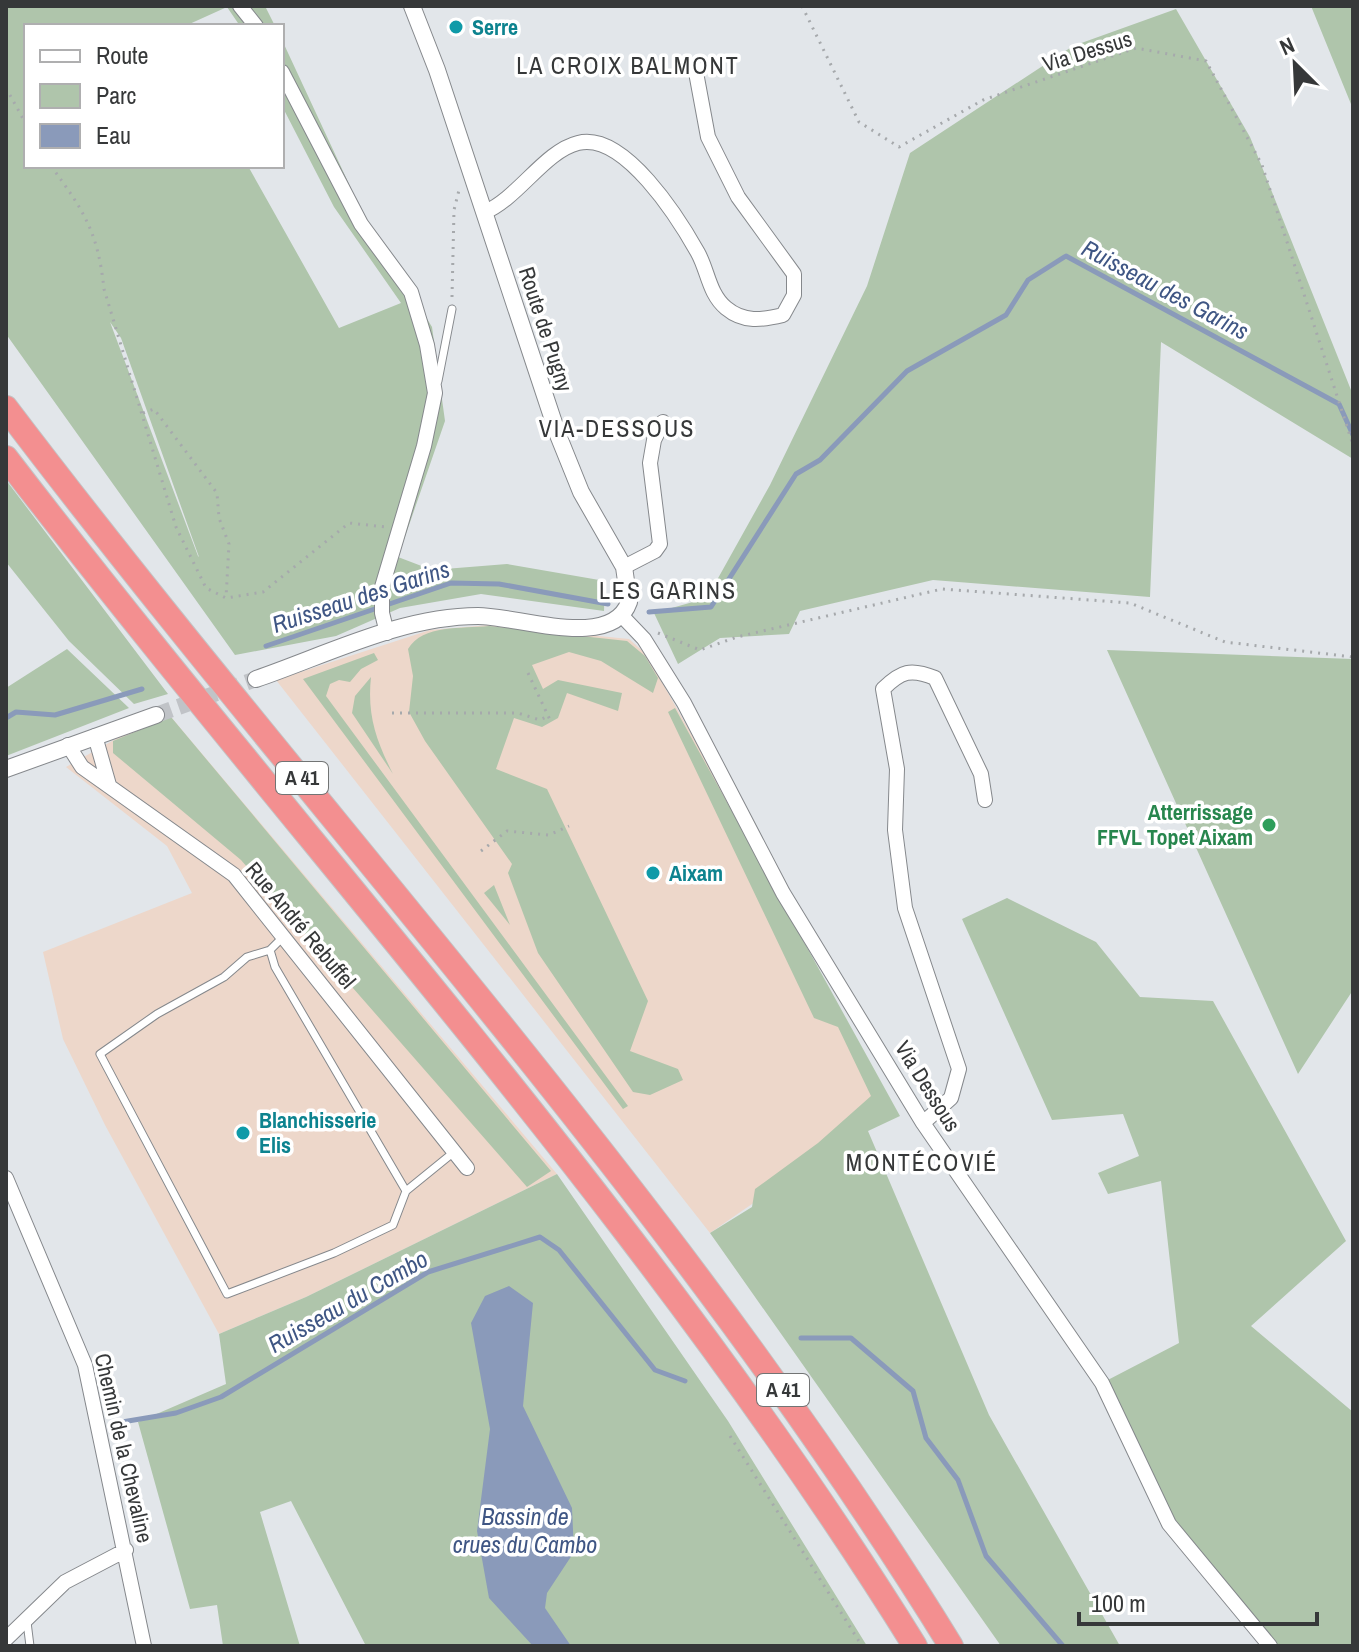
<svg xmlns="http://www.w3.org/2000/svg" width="1359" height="1652" font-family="'Archivo Narrow',sans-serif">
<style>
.industrial{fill:#edd7ca}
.green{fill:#afc5ab;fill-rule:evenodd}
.water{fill:#8a9aba}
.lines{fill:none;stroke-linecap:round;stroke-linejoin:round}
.stream{stroke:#8a9aba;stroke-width:5}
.tertiary-tunnel{stroke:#c0c3c7;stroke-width:16;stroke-dasharray:16 8;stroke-linecap:butt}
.service-casing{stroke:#85888c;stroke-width:9}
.minor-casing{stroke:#85888c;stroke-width:16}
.tertiary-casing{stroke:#85888c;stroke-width:18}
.motorway-casing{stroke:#c3c3c4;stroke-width:26}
.path{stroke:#a6a9ac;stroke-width:3;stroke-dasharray:2 6;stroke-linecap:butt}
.service{stroke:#fff;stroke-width:7}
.minor{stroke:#fff;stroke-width:14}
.tertiary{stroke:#fff;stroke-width:16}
.motorway{stroke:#f38f90;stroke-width:24}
.culture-dot{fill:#0f9aa8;stroke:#fff;stroke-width:3}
.leisure-dot{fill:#2e9e5b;stroke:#fff;stroke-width:3}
.labels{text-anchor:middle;stroke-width:7;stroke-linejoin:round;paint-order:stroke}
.shield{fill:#fff;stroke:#727474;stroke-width:2}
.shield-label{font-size:20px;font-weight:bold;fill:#363839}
.culture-label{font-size:22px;font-weight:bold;fill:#0d838f;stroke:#fff;text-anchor:start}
.street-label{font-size:22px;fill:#363839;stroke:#fff}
.leisure-label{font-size:22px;font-weight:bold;fill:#27864d;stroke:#fff;text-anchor:end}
.neighbourhood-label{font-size:24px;letter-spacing:2px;fill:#363839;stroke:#fff}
.water-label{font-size:24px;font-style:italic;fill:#3f5684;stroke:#fff}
</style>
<rect width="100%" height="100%" fill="#e2e6ea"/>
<path class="industrial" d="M489 625 629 639 646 654 715 776 885 1112 710 1233 276 680 430 630Z
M171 717 557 1174 306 1297 219 1334 105 1125 63 1039 43 952 192 893 167 846 66 767 128 732Z"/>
<path class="green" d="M6 6H265L275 26H240L227 7 185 26H26V166H248L339 328 401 303 334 207 282 106V40L362 212 432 327 445 421 398 557 432 570 507 564 605 581 604 611 481 594 400 608 336 636 235 655 6 334ZM110 322 121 338 199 557 198 556Z
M1311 6H1353V109Z
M1176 9 1250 137 1353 395V459L1161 342 1150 597 933 580 800 611 789 634 720 638 678 664 654 613 707 598 770 485 867 286 910 153 1073 46Z
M6 480 168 694 134 704 69 641 6 562Z
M489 626 627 641 645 656 658 678 653 693 601 661 569 652 532 665 543 689 558 680 622 693 618 711 567 693 558 718 542 727 514 718 496 769 547 789 648 1001 630 1051 678 1069 683 1080 650 1095 633 1092 538 953 508 873 512 864 425 741 409 712 413 676 408 649C423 624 462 629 489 626Z
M67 649 129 708 6 756V688Z
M1107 650 1353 659V990L1298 1074Z
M374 653 378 660 361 669 350 682 339 680 330 684 326 696 628 1106 623 1109 303 679Z
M371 677C367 715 376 740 393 774L352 713 355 696Z
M675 708 900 1116 868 1131 989 1415 1120 1646H1001L710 1233 752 1207 755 1189 818 1143 871 1096 838 1027 814 1018 668 712Z
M171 717 551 1171 527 1187 241 860 113 753V741Z
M494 885 510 925 484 893Z
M1007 898 1096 942 1140 997 1213 1001 1346 1241 1251 1326 1353 1412V1646H1268L1169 1524 1102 1383 1179 1343 1161 1181 1108 1194 1098 1173 1139 1156 1123 1114 1052 1120 962 919Z
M557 1174 728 1421 867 1646H366L291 1501 260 1512 300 1646H223L217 1605 190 1609 138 1422 226 1384 219 1334 306 1297Z"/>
<path class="water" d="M509 1286 533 1303 523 1406 572 1508 574 1552 547 1593 545 1608 571 1646H533L489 1598 477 1531 490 1429 471 1323 485 1296Z"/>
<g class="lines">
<path class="stream" d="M649 612 711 607 796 474 820 460 907 371 1006 315 1028 280 1066 256 1339 404 1353 435
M266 646 451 583 499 584 608 604
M6 718 16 712 55 715 142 689
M801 1338H851L913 1391 926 1438 958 1480 986 1556 1063 1646
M116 1423 176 1413 221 1397 428 1272 540 1237 559 1250 655 1370 685 1381"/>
<path class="tertiary-tunnel" d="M156 715 256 679"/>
<defs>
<path id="service" d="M438 381 452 309
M283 937 270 950 275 967 406 1191
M270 950 247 957 224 977 157 1014 100 1054 227 1294 334 1253 393 1225 406 1191 454 1152
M27 1622 30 1646"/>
<path id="minor" d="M240 6 256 26
M282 72 361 224 411 292 427 345 435 393 424 446 382 587V613L387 633
M485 212C518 198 545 151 578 143 624 131 679 219 698 253 708 271 709 294 726 308 744 323 762 320 783 315L794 295V274L738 197 708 137 695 67
M624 567 655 551 660 544 650 463 654 440 663 422
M622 616 644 639 684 703 783 893 923 1123 1102 1383 1169 1524 1270 1646
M95 736 109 785
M68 745 82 767 234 875 467 1168
M923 1123 951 1098 959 1069 905 908 895 830 897 769 883 689C901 671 911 668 935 678L981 774 985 800
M6 1178 85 1365 144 1646
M6 1639 65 1582 126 1550"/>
<path id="tertiary" d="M256 679C326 655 402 616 478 616 518 616 612 651 629 602L624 567 581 492 558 435 437 70 412 6
M6 769 156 715"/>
<path id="motorway" d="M6 408C320 822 678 1202 951 1646
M6 458C311 855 649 1218 915 1646"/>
</defs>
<use href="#service" class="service-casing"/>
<use href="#minor" class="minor-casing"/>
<use href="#tertiary" class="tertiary-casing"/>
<use href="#motorway" class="motorway-casing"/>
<path class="path" d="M802 6 859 122 899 147 983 100 1136 48 1206 61 1262 165 1353 445
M6 88 26 124
M51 166C84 211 98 232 104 289L176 527 206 588 226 598 263 592 349 523 386 527
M452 297 454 210 459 190
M143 413 154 409 217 493 219 518 229 544 226 598
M658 633 700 650 737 637 942 589 1130 603 1225 642 1353 657
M528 673 551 722
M392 713H518L540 720 548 716
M481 851 507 831 549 835 569 826
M730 1436 862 1646"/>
<use href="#service" class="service"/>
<use href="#minor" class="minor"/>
<use href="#tertiary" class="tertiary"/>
<use href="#motorway" class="motorway"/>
</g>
<g class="culture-dot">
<circle cx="456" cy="27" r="8"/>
<circle cx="653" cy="873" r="8"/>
<circle cx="243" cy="1133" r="8"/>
</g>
<circle class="leisure-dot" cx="1269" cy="825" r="8"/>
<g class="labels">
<g class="shield">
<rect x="276" y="762" width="52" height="32" rx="6"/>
<rect x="757" y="1374" width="52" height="32" rx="6"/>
</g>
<g class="shield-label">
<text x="302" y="785">A 41</text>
<text x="783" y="1397">A 41</text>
</g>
<g class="culture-label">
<text x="472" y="35">Serre</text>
<text x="669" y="881">Aixam</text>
<text x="259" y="1128">Blanchisserie<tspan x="259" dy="25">Elis</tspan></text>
</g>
<g class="street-label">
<text transform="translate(1087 51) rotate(-17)" y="8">Via Dessus</text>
<text transform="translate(546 329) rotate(72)" y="8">Route de Pugny</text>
<text transform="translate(301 925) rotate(50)" y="8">Rue André Rebuffel</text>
<text transform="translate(928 1086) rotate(58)" y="8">Via Dessous</text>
<text transform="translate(124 1448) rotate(77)" y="8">Chemin de la Chevaline</text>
</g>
<g class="leisure-label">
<text x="1253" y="820">Atterrissage<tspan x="1253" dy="25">FFVL Topet Aixam</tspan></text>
</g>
<g class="neighbourhood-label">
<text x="628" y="74">LA CROIX BALMONT</text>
<text x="617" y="437">VIA-DESSOUS</text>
<text x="668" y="599">LES GARINS</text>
<text x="922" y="1171">MONTÉCOVIÉ</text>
</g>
<g class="water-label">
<text transform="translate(1165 290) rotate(28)" y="8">Ruisseau des Garins</text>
<text transform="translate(361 597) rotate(-18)" y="8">Ruisseau des Garins</text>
<text transform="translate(348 1302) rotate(-30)" y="8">Ruisseau du Combo</text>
<text x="525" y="1525">Bassin de<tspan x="525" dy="28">crues du Cambo</tspan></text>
</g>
</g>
<rect width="1359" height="1652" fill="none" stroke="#363839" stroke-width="16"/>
<rect x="24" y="24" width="260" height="144" fill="#ffffff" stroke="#afafb0" stroke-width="2"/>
<rect x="40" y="50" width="40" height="12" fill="#ffffff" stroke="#afafb0" stroke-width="2"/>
<text x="96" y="64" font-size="24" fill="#363839">Route</text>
<rect x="40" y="84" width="40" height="24" fill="#afc5ab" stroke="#afafb0" stroke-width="2"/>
<text x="96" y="104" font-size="24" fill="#363839">Parc</text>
<rect x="40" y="124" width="40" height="24" fill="#8a9aba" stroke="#afafb0" stroke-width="2"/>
<text x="96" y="144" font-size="24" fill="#363839">Eau</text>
<g transform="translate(1295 64) rotate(336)" stroke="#ffffff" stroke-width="6" paint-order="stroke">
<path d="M0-6L14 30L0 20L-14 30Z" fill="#363839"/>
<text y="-12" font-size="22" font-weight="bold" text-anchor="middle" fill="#363839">N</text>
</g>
<path d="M1079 1612v12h238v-12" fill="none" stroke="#363839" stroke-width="4"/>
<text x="1091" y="1612" font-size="24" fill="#363839" stroke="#ffffff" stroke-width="6" paint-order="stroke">100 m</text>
</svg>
